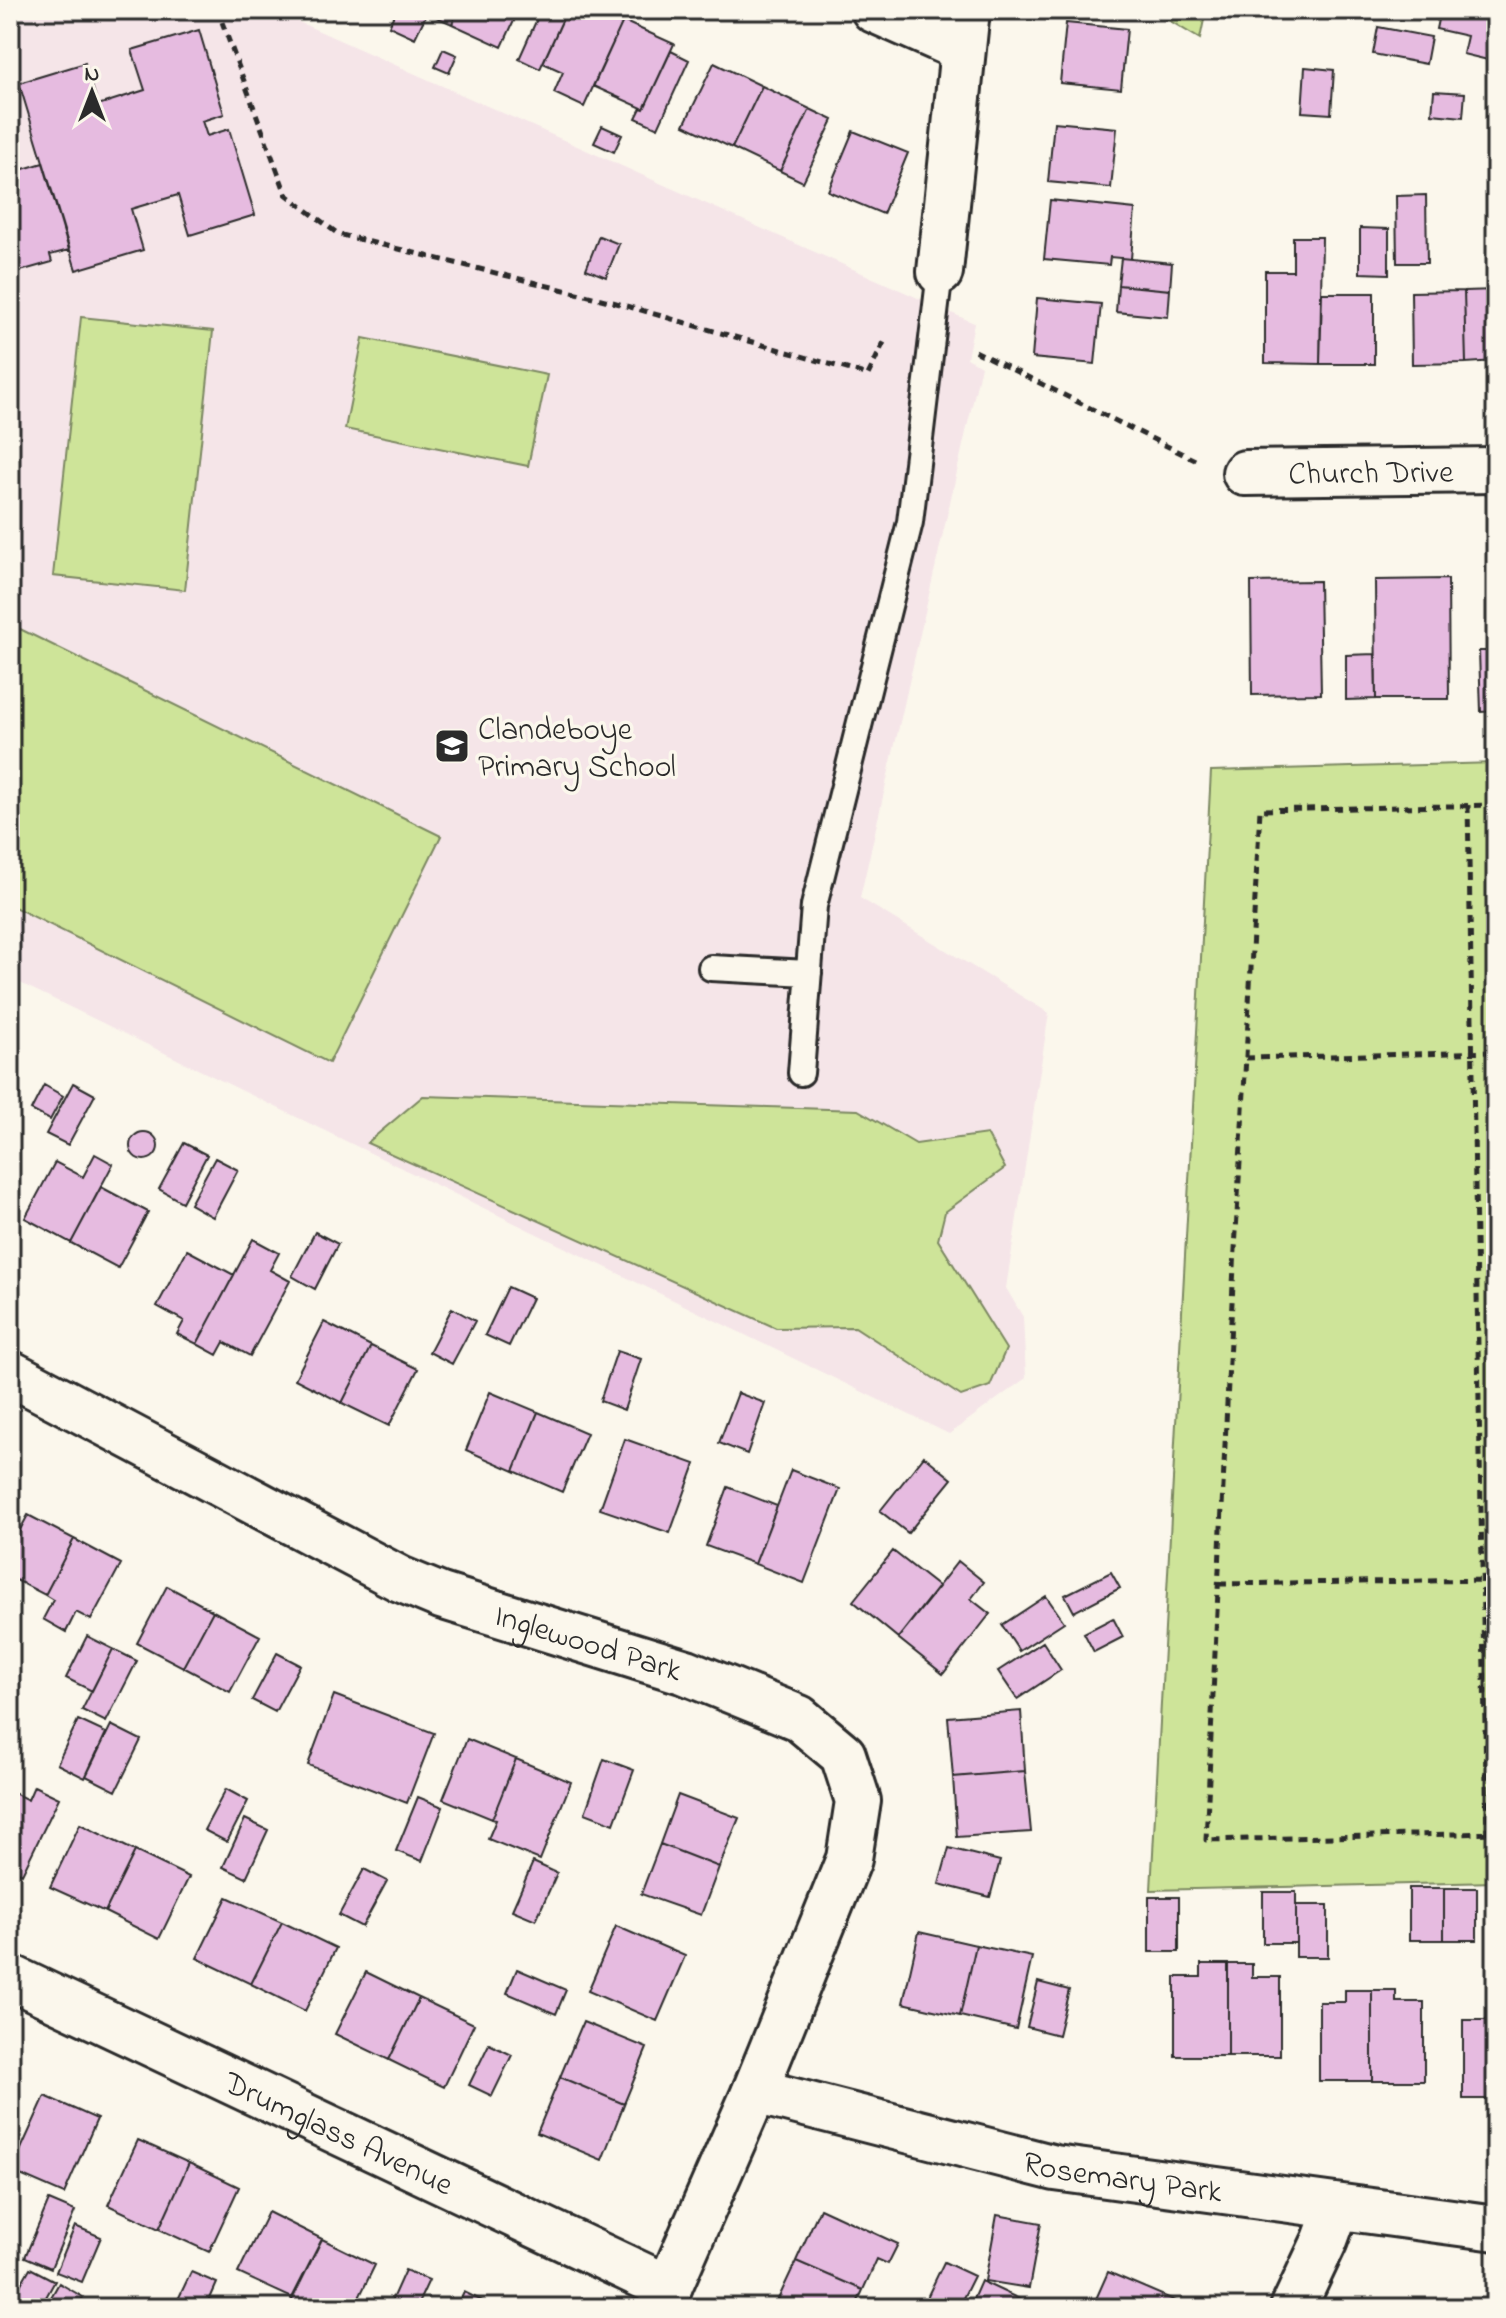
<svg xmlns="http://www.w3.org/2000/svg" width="1506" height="2318" font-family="'Indie Flower',sans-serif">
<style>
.built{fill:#f5e5e8}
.green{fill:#cee499;stroke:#7c8862;stroke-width:2}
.building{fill:#e6bbe0;stroke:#2b2b2b;stroke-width:2}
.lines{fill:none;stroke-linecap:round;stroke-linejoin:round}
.lane-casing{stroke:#2b2b2b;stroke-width:30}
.street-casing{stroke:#2b2b2b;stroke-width:50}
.path{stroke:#2b2b2b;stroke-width:5;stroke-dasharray:8 6;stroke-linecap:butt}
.lane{stroke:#fbf7ec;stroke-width:24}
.street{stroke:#fbf7ec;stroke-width:44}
.labels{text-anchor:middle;stroke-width:7;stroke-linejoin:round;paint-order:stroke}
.street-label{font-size:32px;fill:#2b2b2b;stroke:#fbf7ec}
.poi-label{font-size:32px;fill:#2b2b2b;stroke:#fbf7ec;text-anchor:start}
</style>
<rect width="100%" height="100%" fill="#fbf7ec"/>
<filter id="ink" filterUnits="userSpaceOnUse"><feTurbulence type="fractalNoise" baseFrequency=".0125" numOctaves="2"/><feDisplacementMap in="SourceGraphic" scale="16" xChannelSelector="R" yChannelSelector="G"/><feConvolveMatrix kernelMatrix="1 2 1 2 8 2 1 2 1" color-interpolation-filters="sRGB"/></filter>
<g filter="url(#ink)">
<path class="built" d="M10 10H272L974 323 967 358 981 366 860 898 1049 1013 1006 1288 1023 1317 1026 1378 949 1434 10 978Z"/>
<path class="green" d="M1152 10H1206L1200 39Z
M81 317 213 331 185 590 53 576Z
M363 338 547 375 528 466 345 429Z
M20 629 441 836 329 1063 10 905V649Z
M1496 763V1882L1151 1890 1211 771Z
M423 1096 858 1110 916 1144 987 1134 1005 1168 945 1212 938 1240 1006 1349 990 1386 961 1396 855 1327 776 1328 367 1143Z"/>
<path class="building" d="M396 10H458L452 24 427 13 415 38 389 26Z
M458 10H519L502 47 452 24Z
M541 10H567L540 69 519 59Z
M567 10H599L623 21 584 107 554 93 563 72 543 63Z
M1440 10H1496V62L1463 54 1467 36 1436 29Z
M623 21 674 44 644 109 593 86Z
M1066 23 1127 29 1121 89 1060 83Z
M1378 27 1431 37 1426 64 1373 54Z
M199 30 224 114 202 121 207 136 229 129 255 215 190 235 178 195 131 209 143 250 76 270 19 83 85 63 98 105 145 90 132 50Z
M443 49 457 55 449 73 435 67Z
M671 51 689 60 658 128 636 118 641 108 644 109Z
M714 63 762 86 732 148 684 125Z
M1305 67 1334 70 1331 114 1302 112Z
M762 86 810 109 780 171 732 148Z
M1434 91 1465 93 1463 117 1432 114Z
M810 109 833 120 803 182 780 171Z
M1054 122 1117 128 1111 188 1048 182Z
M602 126 622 135 614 152 594 143Z
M853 131 908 153 883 214 828 191Z
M43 163 69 250 50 255 52 262 10 274V173Z
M1426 195 1427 263H1397L1396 196Z
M1050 200 1135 209 1131 259 1110 257 1109 265 1044 259Z
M1360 228 1389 229V274L1360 273Z
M599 236 619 244 606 277 586 269Z
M1293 237H1322L1320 364 1265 363V271H1293Z
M1121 258 1172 263 1170 290 1118 285Z
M1118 285 1170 290 1168 317 1116 312Z
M1496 290V361L1466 363 1464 291Z
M1464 291 1466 363 1412 364 1411 292Z
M1322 293H1374V364H1320Z
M1037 298 1101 304 1095 364 1032 358Z
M1448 579 1449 699H1376L1375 580Z
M1319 581 1321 694 1252 695 1251 582Z
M1479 651H1496V711L1481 712Z
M1375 654 1376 699 1346 700V655Z
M73 1083 95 1095 68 1145 46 1134Z
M44 1085 63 1096 50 1120 31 1110Z
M130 1146a14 14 0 1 1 28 0a14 14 0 1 1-28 0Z
M184 1143 207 1155 182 1202 159 1189Z
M95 1154 113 1164 71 1243 25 1218 55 1162 83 1177Z
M215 1158 238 1170 213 1217 190 1204Z
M101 1187 148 1212 118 1268 71 1243Z
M315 1232 338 1244 315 1289 292 1276Z
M253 1239 279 1253 270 1270 290 1281 250 1356 224 1342 217 1355 197 1344Z
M187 1250 234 1275 197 1344 177 1334 184 1321 157 1306Z
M508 1287 532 1298 509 1346 485 1335Z
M452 1308 475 1321 452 1364 429 1352Z
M324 1322 371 1346 342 1403 295 1379Z
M371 1346 418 1369 389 1426 342 1403Z
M617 1351 641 1359 624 1410 600 1401Z
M490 1392 538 1412 514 1471 466 1450Z
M738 1393 765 1403 747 1454 719 1443Z
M538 1412 587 1433 562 1492 514 1471Z
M625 1439 695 1464 670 1533 600 1509Z
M924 1456 952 1479 908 1533 880 1511Z
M791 1470 840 1489 804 1583 755 1564Z
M728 1487 777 1506 755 1564 706 1546Z
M28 1515 74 1539 45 1595 10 1577V1548Z
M74 1539 121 1564 91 1620 76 1612 66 1632 43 1619 53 1600 45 1595Z
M893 1551 939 1587 898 1638 853 1601Z
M958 1561 984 1582 971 1599 990 1614 943 1674 898 1638Z
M1111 1572 1120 1588 1074 1612 1065 1595Z
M167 1586 213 1611 183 1667 137 1643Z
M1046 1596 1064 1622 1019 1651 1002 1625Z
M213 1611 260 1636 230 1692 183 1667Z
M1113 1618 1123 1637 1094 1652 1084 1633Z
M87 1636 113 1649 92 1691 66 1678Z
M1043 1642 1061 1670 1017 1699 998 1671Z
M113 1649 137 1661 106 1722 82 1710Z
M277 1653 300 1665 275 1712 252 1700Z
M334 1695 434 1733 407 1803 308 1765Z
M1021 1711 1025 1771 953 1777 948 1717Z
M78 1720 106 1733 85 1778 57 1764Z
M111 1725 141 1740 116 1791 86 1776Z
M467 1739 516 1759 492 1819 443 1799Z
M516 1759 571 1782 540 1860 488 1839 496 1820 492 1819Z
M604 1759 634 1770 614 1824 585 1813Z
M1025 1771 1031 1832 957 1837 953 1777Z
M34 1786 59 1798 22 1874 10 1868V1791L28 1800Z
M226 1789 248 1801 227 1842 204 1830Z
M678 1795 739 1818 719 1867 660 1844Z
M418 1797 443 1807 422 1861 396 1851Z
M245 1819 268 1830 246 1878 223 1867Z
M80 1824 135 1851 105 1912 50 1887Z
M660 1844 719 1867 701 1915 641 1894Z
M949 1848 1000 1861 990 1897 939 1884Z
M135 1851 189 1877 159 1939 105 1912Z
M533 1862 557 1873 536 1920 512 1910Z
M364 1869 387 1881 362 1927 339 1915Z
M1409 1888H1444V1940H1409Z
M1444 1888H1477V1940H1444Z
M1263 1892H1296V1943H1263Z
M227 1897 282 1922 251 1984 197 1958Z
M1149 1897H1179V1952H1149Z
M1296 1905H1328V1957H1296Z
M282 1922 336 1948 305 2011 251 1984Z
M616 1926 685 1956 657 2021 588 1991Z
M919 1932 976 1945 960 2016 903 2003Z
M976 1945 1032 1957 1016 2029 960 2016Z
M1201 1964H1228V2056H1175V1977H1201Z
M1228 1964H1252V1977H1280V2056H1228Z
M517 1969 566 1990 556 2014 507 1993Z
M366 1972 419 1998 389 2060 335 2034Z
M1038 1982 1069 1990 1058 2035 1027 2027Z
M1345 1990H1372V2081H1319V2002H1345Z
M1372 1990H1396V2002H1424V2081H1372Z
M419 1998 474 2024 444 2087 389 2060Z
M1488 2008H1496V2099H1463V2020H1488Z
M583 2022 647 2048 624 2104 560 2077Z
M489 2044 512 2055 492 2096 469 2085Z
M560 2077 624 2104 602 2160 537 2133Z
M45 2096 97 2119 64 2194 11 2171Z
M138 2140 189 2163 159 2229 108 2205Z
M189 2163 239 2187 209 2252 159 2229Z
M49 2200 75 2211 51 2268 25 2257Z
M820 2208 898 2244 888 2264 877 2259 863 2290 796 2261Z
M268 2212 322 2239 292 2298 238 2273Z
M997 2215 1041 2223 1029 2288 985 2281Z
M75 2226 101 2237 82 2282 56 2272Z
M322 2239 375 2265 354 2308H288Z
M796 2261 863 2290 855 2308H774Z
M944 2262 974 2276 958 2308H922Z
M30 2268 55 2281 40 2308H10V2303Z
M405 2270 429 2280 416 2308H388Z
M191 2272 217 2283 206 2308H174Z
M1108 2272 1176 2301 1173 2308H1092Z
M981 2281 1030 2304 1028 2308H969Z
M59 2283 83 2297 77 2308H45Z
M464 2292 497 2308H457Z"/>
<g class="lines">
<defs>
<path id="lane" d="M711 968 809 973
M801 1073 814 906 910 522 940 272"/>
<g id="street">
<path d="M874 10 962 49"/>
<path d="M940 272 967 10"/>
<path id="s1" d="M1245 473 1496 470"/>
<path id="s2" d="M10 1373 400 1579 441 1596 686 1672 799 1718 843 1755 858 1801 849 1859 755 2091 660 2308"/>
<path id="s3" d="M10 1977 669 2288"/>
<path id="s4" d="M755 2091 1055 2168 1496 2228"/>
<path d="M1293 2308 1325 2240 1337 2207"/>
</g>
</defs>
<use href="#lane" class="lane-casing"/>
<use href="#street" class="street-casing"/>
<path class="path" d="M222 22 286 194 338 234 609 301 868 375 885 340
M975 351 1195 460
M1468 805 1487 1834
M1496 805 1260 810 1231 1320 1206 1840 1496 1833
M1246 1058 1496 1052
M1219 1584 1496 1580"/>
<use href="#lane" class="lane"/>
<use href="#street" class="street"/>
</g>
</g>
<defs>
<symbol id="school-square" viewBox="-11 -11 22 22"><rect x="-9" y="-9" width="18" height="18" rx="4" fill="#2b2b2b" stroke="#fbf7ec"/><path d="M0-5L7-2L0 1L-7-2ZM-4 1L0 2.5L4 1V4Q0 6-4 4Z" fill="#fff"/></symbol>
</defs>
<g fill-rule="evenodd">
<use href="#school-square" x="432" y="726" width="40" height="40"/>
</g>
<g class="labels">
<g class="street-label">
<text dy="11" stroke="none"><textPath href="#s1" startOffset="126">Church Drive</textPath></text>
<text dy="11" stroke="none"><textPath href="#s2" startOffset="640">Inglewood Park</textPath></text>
<text dy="11" stroke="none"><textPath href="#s3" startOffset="364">Drumglass Avenue</textPath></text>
<text dy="11" stroke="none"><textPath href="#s4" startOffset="378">Rosemary Park</textPath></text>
</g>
<g class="poi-label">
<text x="478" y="739">Clandeboye<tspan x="478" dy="37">Primary School</tspan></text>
</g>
</g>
<rect width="1506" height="2318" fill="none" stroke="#fbf7ec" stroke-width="40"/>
<rect x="20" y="20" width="1466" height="2278" fill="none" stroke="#2b2b2b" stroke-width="3" filter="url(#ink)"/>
<g transform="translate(92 92)" stroke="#fbf7ec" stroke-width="6" paint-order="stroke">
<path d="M0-6L14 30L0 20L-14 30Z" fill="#2b2b2b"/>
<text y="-12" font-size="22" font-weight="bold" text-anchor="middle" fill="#2b2b2b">N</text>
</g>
</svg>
